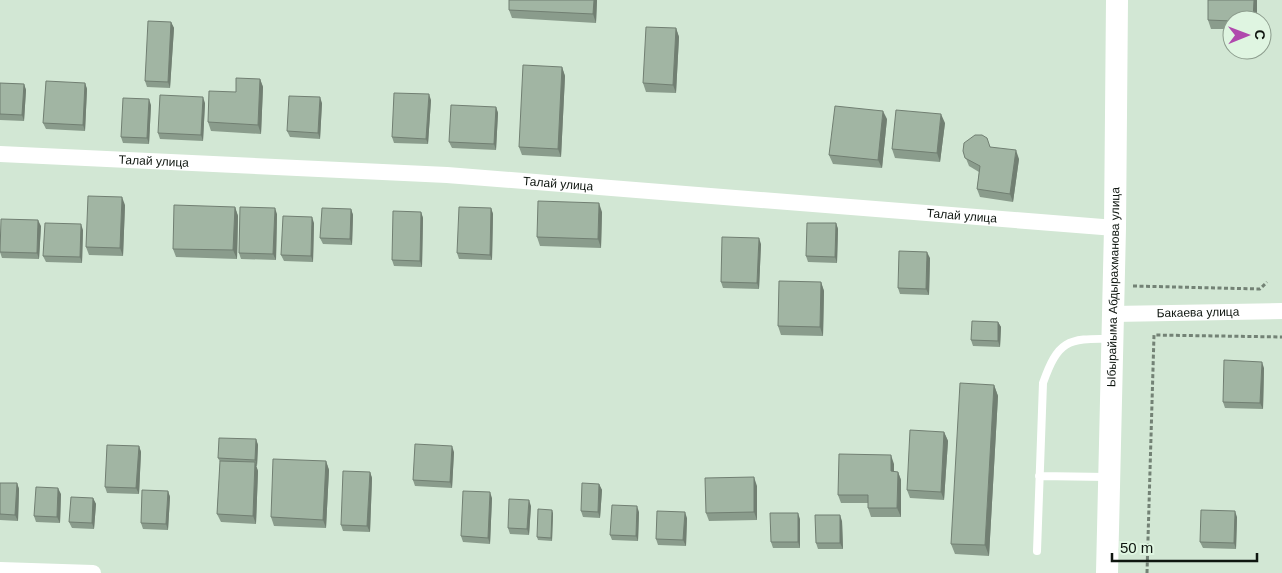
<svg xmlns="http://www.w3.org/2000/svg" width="1282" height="573" font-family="Helvetica,sans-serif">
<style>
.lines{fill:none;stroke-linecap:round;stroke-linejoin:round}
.path{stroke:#738275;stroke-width:3;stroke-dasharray:4 2.5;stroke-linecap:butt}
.lane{stroke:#fff;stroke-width:8}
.street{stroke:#fff;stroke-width:16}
.secondary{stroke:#fff;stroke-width:22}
.wall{fill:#8a9c8c}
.shaded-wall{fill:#717f72}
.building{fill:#a1b5a3;stroke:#717f72}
.labels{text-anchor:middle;stroke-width:4.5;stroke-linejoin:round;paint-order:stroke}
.street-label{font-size:12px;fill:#0f1610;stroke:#dff5e1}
</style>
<rect width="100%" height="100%" fill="#d2e7d4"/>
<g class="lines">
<path class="path" d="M1133 286 1260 289 1267 282
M1147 573 1154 335 1282 337"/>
<path class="lane" d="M1039 476 1107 477
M1037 551 1043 383C1058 341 1067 338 1110 339"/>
<g class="street">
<path id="s1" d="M0 154 447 175 1115 228"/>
<path id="s2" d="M1113 314 1282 311"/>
<path d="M0 570 93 573"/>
</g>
<path class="secondary" id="s3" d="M1107 573 1115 228 1117 0"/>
</g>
<path class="wall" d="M597 0 596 23 512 18 509 10Z
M1257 0V20H1232V29H1211L1208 20Z
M171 22 174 28 170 88 147 87 145 81Z
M676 28 679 37 676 93 646 92 643 83Z
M562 67 565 76 561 157 522 155 519 147Z
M260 79 263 87 261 134 211 131 208 122 236 92Z
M0 83 24 84 26 90 24 121 0 120Z
M85 83 87 89 85 131 46 129 43 123Z
M431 100 428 144 394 143 392 137Z
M205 103 203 141 160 139 158 133Z
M322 103 320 139 290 137 287 131Z
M151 105 149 144 123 143 121 137Z
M496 107 498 113 496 150 452 148 449 142Z
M887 119 882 168 833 164 829 155Z
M945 123 940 162 895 158 892 149Z
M990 147 1019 159 1013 202 980 197 977 189 979 172 969 166 963 151Z
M125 205 123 256 89 255 86 247Z
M235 207 238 216 237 259 176 257 173 249Z
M491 208 493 214 492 260 459 259 457 253Z
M351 209 353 215 352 245 323 244 320 238Z
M421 212 423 218 422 267 394 266 392 260Z
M602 212 601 248 540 246 537 237Z
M277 214 276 260 241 259 239 253Z
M314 223 313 262 284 261 281 255Z
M836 223 838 229 837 263 808 262 806 256Z
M41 226 39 259 2 258 0 252Z
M83 230 82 263 46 262 43 256Z
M761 244 759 289 723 288 721 282Z
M930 258 929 295 900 294 898 288Z
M821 282 824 291 823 336 781 335 778 326Z
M998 322 1001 327 1000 347 973 346 971 340Z
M1264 368 1263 409 1225 408 1223 402Z
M994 385 998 396 989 556 955 554 951 544Z
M944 432 948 441 944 500 910 498 907 490Z
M256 439 258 445 257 466H256L258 471 256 524 221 522 217 514 220 462 218 458Z
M139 446 141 452 139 494 107 493 105 487Z
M454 452 452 488 415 486 413 480Z
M326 461 329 470 326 528 274 526 271 517Z
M894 464V472H898L901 480V517H871L868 508V503H841L838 495Z
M370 472 372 478 370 532 343 531 341 525Z
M0 483H17L19 489 18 521 0 520Z
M599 484 602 490 600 518 583 517 581 511Z
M757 486V520L709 521 706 513Z
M168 491 170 497 168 530 143 529 141 523Z
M61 494 60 523 36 522 34 516Z
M93 498 96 504 94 529 72 528 69 522Z
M492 498 490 544 463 542 461 536Z
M531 506 529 535 510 534 508 528Z
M639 512 638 541 612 540 610 535Z
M553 513 552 541 538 540 537 537Z
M1237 517 1236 549 1203 548 1200 542Z
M687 518 686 546 658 545 656 539Z
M800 519V548H773L771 542Z
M842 521 843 549H818L816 543Z"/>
<path class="shaded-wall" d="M594 0H597L596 23 593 14Z
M1254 0H1257V20H1253Z
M171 22 174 28 170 88 168 82Z
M676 28 679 37 676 93 673 85Z
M562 67 565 76 561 157 558 149Z
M260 79 263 87 261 134 258 125Z
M85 83 87 89 85 131 83 125Z
M24 84 26 90 24 121 22 115Z
M429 94 431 100 428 144 426 139Z
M203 97 205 103 203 141 201 135Z
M320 97 322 103 320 139 318 133Z
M149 99 151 105 149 144 147 138Z
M496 107 498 113 496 150 494 144Z
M883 111 887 119 882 168 878 160Z
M941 114 945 123 940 162 937 153Z
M1016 150 1019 159 1013 202 1010 194Z
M122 197 125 205 123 256 120 248Z
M599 203 602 212 601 248 598 239Z
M235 207 238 216 237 259 233 250Z
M275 208 277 214 276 260 273 254Z
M491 208 493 214 492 260 490 255Z
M351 209 353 215 352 245 350 239Z
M421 212 423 218 422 267 420 261Z
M312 217 314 223 313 262 311 256Z
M38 220 41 226 39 259 37 253Z
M836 223 838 229 837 263 835 257Z
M81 224 83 230 82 263 80 257Z
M759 238 761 244 759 289 757 283Z
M927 252 930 258 929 295 926 289Z
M821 282 824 291 823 336 820 327Z
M998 322 1001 327 1000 347 998 341Z
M1262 362 1264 368 1263 409 1260 403Z
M994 385 998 396 989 556 985 545Z
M944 432 948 441 944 500 941 492Z
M256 439 258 445 257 466 255 460Z
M139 446 141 452 139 494 136 488Z
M452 446 454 452 452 488 450 482Z
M891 455 894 464V480L891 471Z
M326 461 329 470 326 528 323 520Z
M255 462 258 471 256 524 253 516Z
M370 472 372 478 370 532 367 526Z
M898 472 901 480V517L897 508Z
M754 477 757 486V520L754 512Z
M17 483 19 489 18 521 15 515Z
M599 484 602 490 600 518 598 512Z
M58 488 61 494 60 523 57 517Z
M168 491 170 497 168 530 166 524Z
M490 492 492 498 490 544 488 538Z
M93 498 96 504 94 529 92 523Z
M529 500 531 506 529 535 527 529Z
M637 506 639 512 638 541 636 536Z
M552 510 553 513 552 541 551 538Z
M1235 511 1237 517 1236 549 1234 543Z
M685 512 687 518 686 546 683 540Z
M798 513 800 519V548L798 542Z
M840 515 842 521 843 549 840 543Z"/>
<path class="building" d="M509 0H594L593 14 509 10Z
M1208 0H1254L1253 20H1232V21L1208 20Z
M148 21 171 22 168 82 145 81Z
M646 27 676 28 673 85 643 83Z
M523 65 562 67 558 149 519 147Z
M236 78 260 79 258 125 208 122 209 91 236 92Z
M46 81 85 83 83 125 43 123Z
M0 83 24 84 22 115 0 114Z
M394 93 429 94 426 139 392 137Z
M160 95 203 97 201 135 158 133Z
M289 96 320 97 318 133 287 131Z
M123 98 149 99 147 138 121 137Z
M451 105 496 107 494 144 449 142Z
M835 106 883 111 878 160 829 155Z
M896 110 941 114 937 153 892 149Z
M975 135H982L987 138 990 147 1016 150 1010 194 977 189 980 166 965 158 963 151 964 143Z
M88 196 122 197 120 248 86 247Z
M538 201 599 203 598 239 537 237Z
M174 205 235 207 233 250 173 249Z
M240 207 275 208 273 254 239 253Z
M459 207 491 208 490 255 457 253Z
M322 208 351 209 350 239 320 238Z
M393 211 421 212 420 261 392 260Z
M283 216 312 217 311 256 281 255Z
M1 219 38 220 37 253 0 252Z
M45 223 81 224 80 257 43 256Z
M807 223H836L835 257 806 256Z
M722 237 759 238 757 283 721 282Z
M899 251 927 252 926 289 898 288Z
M779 281 821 282 820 327 778 326Z
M972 321 998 322V341L971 340Z
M1224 360 1262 362 1260 403 1223 402Z
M960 383 994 385 985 545 951 544Z
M910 430 944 432 941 492 907 490Z
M219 438 256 439 255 460 218 458Z
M415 444 452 446 450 482 413 480Z
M107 445 139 446 136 488 105 487Z
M839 454 891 455V471L898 472 897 508H868V495H838Z
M273 459 326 461 323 520 271 517Z
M220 461 255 462 253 516 217 514Z
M343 471 370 472 367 526 341 525Z
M754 477V512L706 513 705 478Z
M0 483H17L15 515 0 514Z
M582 483 599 484 598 512 581 511Z
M36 487 58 488 57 517 34 516Z
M142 490 168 491 166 524 141 523Z
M463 491 490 492 488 538 461 536Z
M71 497 93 498 92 523 69 522Z
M509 499 529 500 527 529 508 528Z
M612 505 637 506 636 536 610 535Z
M538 509 552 510 551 538 537 537Z
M1201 510 1235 511 1234 543 1200 542Z
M657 511 685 512 683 540 656 539Z
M770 513H798V542H771Z
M815 515H840V543H816Z"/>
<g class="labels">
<g class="street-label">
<text dy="4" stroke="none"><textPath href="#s1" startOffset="154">Талай улица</textPath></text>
<text dy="4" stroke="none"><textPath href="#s1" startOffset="559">Талай улица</textPath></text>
<text dy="4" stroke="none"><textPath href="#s1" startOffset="964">Талай улица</textPath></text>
<text dy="4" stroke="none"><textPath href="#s3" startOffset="286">Ыбырайыма Абдырахманова улица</textPath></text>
<text dy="4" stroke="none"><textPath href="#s2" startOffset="85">Бакаева улица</textPath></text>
</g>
</g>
<g transform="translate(1247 35) rotate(89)"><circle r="24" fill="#dff5e1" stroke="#8c9c8d"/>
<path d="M0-4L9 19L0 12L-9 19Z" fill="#b049ad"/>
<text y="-8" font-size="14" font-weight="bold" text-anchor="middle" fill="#0f1610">С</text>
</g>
<path d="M1112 553v8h145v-8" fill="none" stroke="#0f1610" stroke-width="2.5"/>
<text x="1120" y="553" font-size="15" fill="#0f1610" stroke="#dff5e1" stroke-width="4" paint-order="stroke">50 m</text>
</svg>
